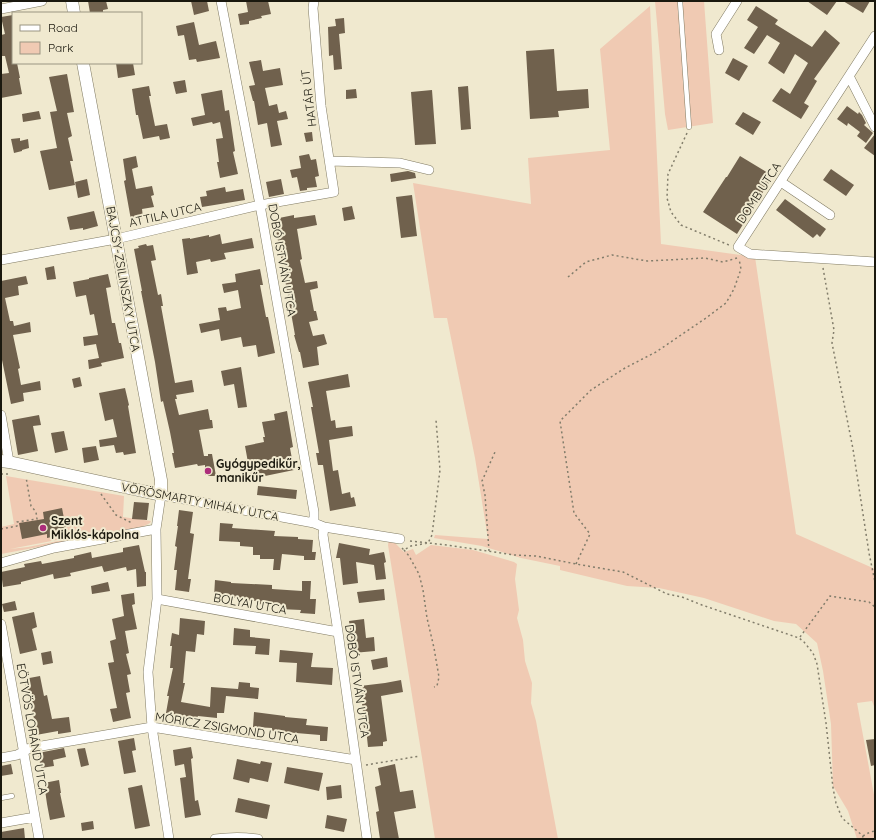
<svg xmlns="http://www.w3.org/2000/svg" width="876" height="840" font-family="Quicksand,sans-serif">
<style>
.green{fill:#f0cab3;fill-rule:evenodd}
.building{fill:#70614d}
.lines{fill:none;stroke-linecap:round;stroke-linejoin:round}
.service-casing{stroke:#817b63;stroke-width:5.5}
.minor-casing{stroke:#817b63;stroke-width:10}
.tertiary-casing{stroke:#817b63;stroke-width:13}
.path{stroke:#827d6b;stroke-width:1.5;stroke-dasharray:2 3;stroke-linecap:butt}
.service{stroke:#fff;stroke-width:4.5}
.minor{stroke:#fff;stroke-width:9}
.tertiary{stroke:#fff;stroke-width:12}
.poi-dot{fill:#ad2d7b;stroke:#f0e9cf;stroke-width:1.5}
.labels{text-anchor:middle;stroke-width:4;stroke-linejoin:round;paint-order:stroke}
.street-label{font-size:12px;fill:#1a180e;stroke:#f0e9cf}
.poi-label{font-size:12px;font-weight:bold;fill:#1a180e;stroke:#f0e9cf;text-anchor:start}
</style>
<rect width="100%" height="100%" fill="#f0e9cf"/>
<path class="green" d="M655 1H704L713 123 668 130 665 114Z
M650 6 661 244 755 257 796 534 875 569V709L872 701 857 703 875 800V839H857L848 811 833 786 831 724 823 671 817 643 796 624 774 621 704 598 659 588 627 586 560 570V566L521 558 482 546 434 538 435 535 488 539 475 458 447 318H434L413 183 531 204 528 158 610 150 600 49Z
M6 476 124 496 123 517 151 521 150 523 140 528 1 554V527L14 524ZM67 538 63 540 28 547 10 549Z
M389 539 395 543 404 552 413 549 416 555 431 545 473 550 514 562 517 564 515 579 519 610 517 618 523 640 525 661 532 683 531 703 536 721 558 839H435L388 545Z"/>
<path class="building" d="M88 1H106L108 9 103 10V13H90Z
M191 1H207L209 11 194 15Z
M246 1H268L271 14 261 16 262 18 249 21V24L240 25 238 14 248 12Z
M807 1H837L827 15Z
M843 1H870L863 13Z
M756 6 778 20 775 24 812 47 825 30 840 43 814 79 817 81 804 103 809 106 801 119 772 101 781 88 790 94 808 63 795 54 784 74 768 63 780 43 767 35 754 54 744 48 758 27 747 20Z
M13 15V63H17L20 78H19L22 94 1 98V74L9 73 5 56H1V35L5 34 1 17Z
M344 18 345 33 339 34 342 69 334 70 333 55 329 56 328 27 336 26 335 19Z
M194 22 199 45 216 41 220 58 197 62 196 59 189 60 184 35 178 36 176 26Z
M554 49 557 91 588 89 589 108 558 111 559 117 530 119 526 51Z
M733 58 748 66 739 81 725 73Z
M261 60 263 71 280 68 283 85 265 88 269 106 277 104 279 113 286 111 288 119 277 121 282 145 271 147 267 123 258 125 254 101H253L249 86 255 85 249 62Z
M116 63H133L135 75 118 78Z
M67 74 74 112 67 113 72 136 68 138 73 161H70L75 185 49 190 40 151 57 148 50 112 57 111 49 77Z
M185 80 187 92 176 94 173 82Z
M149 86 151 96H149L155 126 167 124 170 138 160 140 159 136 143 139 138 115H136L132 89Z
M468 86 471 129 461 130 458 87Z
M356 89 357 98 346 99V90Z
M222 90 225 111 229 110 235 151 233 152 238 174 220 178 217 162H219L216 139 223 138 220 122 213 124 212 122 193 126 191 118 205 115 201 94Z
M432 90 436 144 415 145 411 92Z
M847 106 858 114 859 112 862 115 866 123 864 125 873 133 866 143 857 136 860 132 848 123 847 126 837 119Z
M39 111 41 119 23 122 22 114Z
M743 112 761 122 753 135 735 124Z
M312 132 313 141 306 142 304 133Z
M875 134V156L864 148Z
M20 138V141L28 139 29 148 22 150V151L14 153 11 139Z
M309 154 311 160 316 159 319 176 315 177 317 187 307 188V190L300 191 297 177 292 178 290 170 301 168 299 156Z
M136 156 138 167 132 169 136 189 152 186 154 195 151 196 154 207 142 209 143 218 131 220 124 181 126 180 123 159Z
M740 156 773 176 737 234 703 212 726 177H727Z
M831 169 854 185 846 196 823 180Z
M408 171 415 173 416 178 391 182 390 174Z
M87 179 90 195 78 198 75 182Z
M281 179 284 194 269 197 266 182Z
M225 187 226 192 243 189 245 200 202 207 200 197 207 196 206 191Z
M412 195 417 236 401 238 396 197Z
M785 199 826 229 820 237 817 234 813 238 776 210Z
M352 206 355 219 344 221 342 208Z
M94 211 98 226 83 230V228L70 230 67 217Z
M294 215V218L315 215 317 225 297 229 302 259 300 260 305 283 317 281 318 288 310 290 314 311H316L318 320 309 322 313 336 324 334 327 344 317 347 319 365 303 368 300 352H299L294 335H295L274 219Z
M220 234 222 244 252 238 254 248 224 253 226 259 211 262 210 259 196 262 198 273 187 275 182 239 190 238V239L209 235V237Z
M146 244 147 246 153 245 156 260 151 261 158 295 161 294 163 306H161L175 383 192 380 194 392 176 395 177 399H175L179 415 208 409 210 420H212L213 428 199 430 204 456H208V454H212L216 476H208V475H205V465L198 466 197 464 175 468 172 453H174L170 432 163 401 161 402 155 362 141 291H142L134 249 139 248 138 246Z
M54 266 56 279 47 280 45 268Z
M260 269 263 285H260L266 317H268L275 353 258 357 256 345 243 347 241 337 221 341 219 329 201 333 199 324 220 320 218 308 226 307 227 311 241 308 238 290 224 293 222 284 236 282 235 274Z
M108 274 111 287 106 288 112 323H115L119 343H121L124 358 101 363 102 366 89 369 88 360 99 358 96 344 84 346 83 337 98 335 94 314 90 315 86 295 76 297 73 282 89 279V278Z
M26 276 28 284 18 286 19 295 5 298 10 321H13L14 326 30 322 31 332 13 335 20 368 18 369 21 385 40 381 41 390 23 393 24 401 11 404 2 360 1 361V281Z
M241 367 247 407 238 408 234 384 224 386 221 371Z
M348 374 350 387 326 391 331 421 335 420 336 428 352 426 353 436 329 440 333 471 338 470 342 494 350 492 351 498 354 497 356 506 330 511 323 465H318L316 453H319L311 407H313L308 382Z
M80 377 82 386 74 388 72 379Z
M125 388 129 405 128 406 136 453 124 455 123 452 116 453 114 445 100 447 99 440 117 437 113 419 105 421 99 393Z
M287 411 293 447 290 448 294 470 251 479 245 446 264 442 263 437H265L262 422 275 420 274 414Z
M39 415 41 425 33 426 38 451 18 455 12 420Z
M64 431 68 450 55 453 51 433Z
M96 446 99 460 84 463 82 448Z
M258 486 297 490 296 499 257 495Z
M134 502 149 503 147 520 132 519Z
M62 508 67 534 47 538V534L22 539 19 523 44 519 43 512Z
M179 510 193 512 190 533 194 534 188 579H191L189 592 175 590 177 570H174L177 547 175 546 178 526H177Z
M220 523 233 524 232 528 275 531 274 536 298 537V539L313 540 312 552H316L315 560H304V556L282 554 280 570H273L274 559H260V555H253V547L240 546V542L219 541Z
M339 543 370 549 369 555 384 552 386 562 384 563 386 579 376 580 374 565 356 562 358 583 343 585 340 558H336Z
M139 545 145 572H146V586L137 587 136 569 127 571 126 567 104 572 102 566 70 573 71 576 54 579 53 574 21 582V584L3 587 1 572 25 567 24 564 41 561 42 564 74 558V556L91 552 92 558 123 552V548Z
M215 580 231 582V583L272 585V589L302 591V581H311L310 599H316L315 614 300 613 301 610 279 609V606L258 604V601L236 600V598L214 597Z
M108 582 110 591 92 594 91 586Z
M384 589 385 600 359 603 357 592Z
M134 593 135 604 132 605 137 629 125 631 129 653 126 654 131 674 127 675 130 692 126 693 131 718 113 722 110 709 117 708 108 663 114 662 110 641 116 639 112 619 124 616 121 595Z
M15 601 17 610 4 612 2 604Z
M34 612 37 627 32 629 37 650 20 654 12 617Z
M180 618 205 621 204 635 197 634 195 652 186 651 183 683H185L181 702 210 707 211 687 238 689 239 682 250 683V687L259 688 258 699 226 696 224 713H217V718L198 716 197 719 166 713 169 696H167L173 668H170L172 646H170L172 633 179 635Z
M364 619 366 638 374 637 375 651 353 653 349 621Z
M234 628 250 630V637L270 639 269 655 255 654 256 646 233 645Z
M280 650 313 653 311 667 333 668 332 685 296 682 297 663 279 662Z
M51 651 53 663 43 665 41 653Z
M387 657 388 667 373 670 371 660Z
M40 676 44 696 47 695 52 719 69 717 71 732 58 734V731L36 735 33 719H34L24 679Z
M401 680 403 692 381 696 387 741 383 742V746L368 747 366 728H364L361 712H363L360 686 385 683Z
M254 712 285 716V717L307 719 306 725 328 727 327 741H320V735L272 731V728L253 727Z
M134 738 136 750 132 751 136 772 124 774 118 741Z
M875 739V765L871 766 866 740Z
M191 747 193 758 191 759 195 801 198 800 201 815 185 818 180 778 186 777 184 764 175 766 173 750Z
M64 748 66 757 53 760 54 766 41 768 38 753Z
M85 748 89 765 81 767 77 749Z
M237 759 260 764 261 761 272 763 268 782 250 778 249 783 233 779Z
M11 764 13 774 1 776V766Z
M395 764 400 792 413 790 416 808 394 812 399 839H380L376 812 379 811 375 787 381 785 378 768Z
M287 767 323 773 319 791 284 783Z
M59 780 61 793H60L65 817 50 820 47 804 44 783Z
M142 785 150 826 135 829 128 788Z
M341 785 342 798 327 800 326 787Z
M238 798 270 805 267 819 235 812Z
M327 815 347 819 344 832 325 828Z
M93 821 94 829 82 831 81 823Z
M24 828 25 839H1V832Z"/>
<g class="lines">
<defs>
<path id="service" d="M680 1 689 127
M1 798 12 796"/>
<path id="minor" d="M221 1 260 205 314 512V523
M1 9 42 1
M875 36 738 247 750 254 860 261 875 262
M719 50 716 34 737 1
M849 76 875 127
M330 161 400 163 429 170
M781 182 830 215
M1 260 116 239 260 205 334 192 321 106 313 8 314 1
M1 415 9 462
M324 527 323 535 338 632 367 839
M1 563 54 548 156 529
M157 599 338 632
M1 624 39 839
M1 758 17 755 30 748 152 727 356 760
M1 823 35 817
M169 839 152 727 148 672 157 599 156 529 161 495 314 523 324 527 400 539
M215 839C230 837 244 837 258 839"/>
<path id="tertiary" d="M72 1 74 13
M1 461 9 462 161 495V480L83 63"/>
</defs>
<use href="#service" class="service-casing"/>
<use href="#minor" class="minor-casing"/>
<use href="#tertiary" class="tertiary-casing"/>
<path class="path" d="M687 133 668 174 667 198 671 212 681 225 729 245
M823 268 834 330 832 343 853 449 869 553 875 582
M568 277 586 262 612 255 647 261 705 258 723 262 737 258
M1 474H11
M101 494 116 515 132 523
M1 529 17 526V522L37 519 36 512 31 506 26 477
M410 541 447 545 514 555 536 556 576 564 623 572 667 594 682 597 702 605 799 638 804 642 813 653 817 664 826 723 833 788 836 803 842 818 863 836 862 839
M402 548 404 550 411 546 428 543 432 535 440 470 436 420
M404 550 409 556 419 574 423 590 427 618 434 648 439 677 437 686 434 687
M489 551 485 495 482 481 495 452
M576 564 590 534 574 513 560 421 591 390 625 368 656 352 706 318 726 303 734 289 741 269 739 259
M800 637 830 596 869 602 875 607
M366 765 420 756
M863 836 870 832 875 831"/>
<use href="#service" class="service"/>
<use href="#minor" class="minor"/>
<use href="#tertiary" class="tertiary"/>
</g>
<g class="poi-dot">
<circle cx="208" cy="471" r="4"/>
<circle cx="43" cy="528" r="4"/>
</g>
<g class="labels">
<g class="street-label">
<text transform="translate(309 98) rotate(-97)" y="4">HATÁR ÚT</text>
<text transform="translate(759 193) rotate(-57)" y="4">DOMB UTCA</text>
<text transform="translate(165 215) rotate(-13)" y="4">ATTILA UTCA</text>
<text transform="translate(282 260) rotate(80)" y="4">DOBÓ ISTVÁN UTCA</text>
<text transform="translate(123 279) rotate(80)" y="4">BAJCSY-ZSILINSZKY UTCA</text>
<text transform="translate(200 502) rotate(11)" y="4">VÖRÖSMARTY MIHÁLY UTCA</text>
<text transform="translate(250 604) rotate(10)" y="4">BOLYAI UTCA</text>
<text transform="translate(357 681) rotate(82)" y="4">DOBÓ ISTVÁN UTCA</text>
<text transform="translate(227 728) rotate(9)" y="4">MÓRICZ ZSIGMOND UTCA</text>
<text transform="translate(32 729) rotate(80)" y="4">EÖTVÖS LORÁND UTCA</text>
</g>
<g class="poi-label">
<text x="216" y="468">Gyógypedikűr,<tspan x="216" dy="14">manikűr</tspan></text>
<text x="51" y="525">Szent<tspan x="51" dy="14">Miklós-kápolna</tspan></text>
</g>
</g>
<rect width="876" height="840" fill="none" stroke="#1a180e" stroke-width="4"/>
<rect x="12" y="12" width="130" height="52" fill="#f0e9cf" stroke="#9a9582"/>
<rect x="20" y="25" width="20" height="6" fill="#ffffff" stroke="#9a9582"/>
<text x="48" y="32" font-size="12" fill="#1a180e">Road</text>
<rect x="20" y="42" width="20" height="12" fill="#f0cab3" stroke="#9a9582"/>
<text x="48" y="52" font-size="12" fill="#1a180e">Park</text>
</svg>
